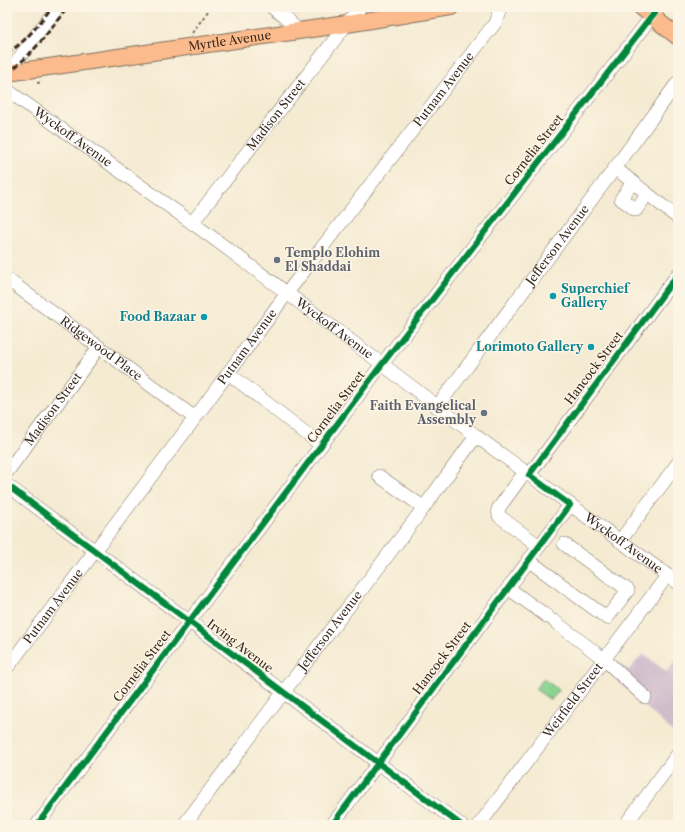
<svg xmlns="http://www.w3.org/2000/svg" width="685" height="832" font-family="'Libre Caslon Text',serif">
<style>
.industrial{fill:#d0bdcc}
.green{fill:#88d491;stroke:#627f58}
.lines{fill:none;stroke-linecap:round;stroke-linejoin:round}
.minor-casing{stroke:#7c6e5d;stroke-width:14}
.major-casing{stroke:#7c6e5d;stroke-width:18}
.path{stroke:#7c6e5d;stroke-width:2;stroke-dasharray:3 3;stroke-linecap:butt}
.minor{stroke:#fff;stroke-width:13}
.major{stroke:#fbbb8c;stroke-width:16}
.rail{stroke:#3b2a1e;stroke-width:3;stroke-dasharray:6 3;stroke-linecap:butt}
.cycleway-casing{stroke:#fcf5e5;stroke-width:8}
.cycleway{stroke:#00873e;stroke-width:6}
.worship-dot{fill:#6b7280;stroke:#fcf5e5;stroke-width:1.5}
.culture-dot{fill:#0f9aa8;stroke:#fcf5e5;stroke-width:1.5}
.labels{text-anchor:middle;stroke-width:3;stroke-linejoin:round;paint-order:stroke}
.street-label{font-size:12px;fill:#3b2a1e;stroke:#fcf5e5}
.worship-label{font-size:12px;font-weight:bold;fill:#5b616d;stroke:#fcf5e5;text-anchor:start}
.culture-label{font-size:12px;font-weight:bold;fill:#0d838f;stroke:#fcf5e5;text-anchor:end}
</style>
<rect width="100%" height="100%" fill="#fcf5e5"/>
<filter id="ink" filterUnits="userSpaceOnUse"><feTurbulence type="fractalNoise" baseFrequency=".025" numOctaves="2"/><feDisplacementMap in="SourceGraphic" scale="8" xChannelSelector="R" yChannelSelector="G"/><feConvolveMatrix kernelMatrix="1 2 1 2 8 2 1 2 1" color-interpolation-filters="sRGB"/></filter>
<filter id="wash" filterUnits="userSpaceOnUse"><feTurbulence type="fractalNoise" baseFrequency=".012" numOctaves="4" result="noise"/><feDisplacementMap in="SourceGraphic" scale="16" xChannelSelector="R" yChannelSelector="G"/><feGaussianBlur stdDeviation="0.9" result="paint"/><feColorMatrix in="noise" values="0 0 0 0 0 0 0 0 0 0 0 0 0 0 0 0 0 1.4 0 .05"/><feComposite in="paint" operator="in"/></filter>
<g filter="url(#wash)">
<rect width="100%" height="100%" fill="#f5ebd3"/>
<path class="industrial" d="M643 654 667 672 678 657V732L676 735 612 676 618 662 629 670Z"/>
<path class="green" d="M543 679 559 690 551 700 535 689Z"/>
</g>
<g filter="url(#ink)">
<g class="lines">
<defs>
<g id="minor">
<path d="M272 7 284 17 299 31"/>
<path d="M7 75 35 36 58 7"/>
<path id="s1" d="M7 90 209 235 382 364 476 436 678 583"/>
<path d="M615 168 678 218"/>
<path d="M633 182 621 199 636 210 647 194"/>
<path id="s2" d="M192 223 360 7"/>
<path id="s3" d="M7 279 195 418"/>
<path d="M228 373 321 445"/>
<path id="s4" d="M437 407 615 168 678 82"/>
<path id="s5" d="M7 472 99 347"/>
<path d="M525 472 498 509 499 516 539 546"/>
<path d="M529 475 678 274"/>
<path d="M379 476 423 507"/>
<path d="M7 485 461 825"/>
<path d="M620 541 678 463"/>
<path d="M528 560 607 618 628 590 564 544"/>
<path d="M508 588 548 617"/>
<path d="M554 621 604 659 645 697"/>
<path id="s6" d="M7 668 195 418 287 293 495 23 499 12 497 7"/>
<path d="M37 825 376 372 659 7"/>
<path id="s7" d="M184 825 292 681 416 518 476 436"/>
<path d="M332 825 570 505"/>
<path id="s8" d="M479 825 667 576"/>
<path d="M625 825 678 754"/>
</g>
<g id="major">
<path d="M640 7 678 37"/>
<path id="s9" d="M7 73 347 24 451 7"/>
</g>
</defs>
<use href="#minor" class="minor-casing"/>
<use href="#major" class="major-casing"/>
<path class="path" d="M192 33 211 7
M37 83 43 82"/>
<use href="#minor" class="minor"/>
<use href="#major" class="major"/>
<path class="rail" d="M7 53C26 42 39 24 52 7
M7 73C33 55 48 32 68 7"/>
<defs>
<path id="cycleway" d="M7 485 461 825
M37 825 376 372 659 7
M332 825 570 505 529 475 678 274"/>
</defs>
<use href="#cycleway" class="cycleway-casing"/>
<use href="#cycleway" class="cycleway"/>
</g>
</g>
<g class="worship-dot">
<circle cx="277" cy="260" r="4"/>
<circle cx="484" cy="413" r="4"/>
</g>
<g class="culture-dot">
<circle cx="553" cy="296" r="4"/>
<circle cx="204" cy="317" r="4"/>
<circle cx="591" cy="347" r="4"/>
</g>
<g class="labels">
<g class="street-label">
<text dy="4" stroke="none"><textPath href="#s9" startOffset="225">Myrtle Avenue</textPath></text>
<text dy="4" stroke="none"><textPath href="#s6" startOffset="725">Putnam Avenue</textPath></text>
<text dy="4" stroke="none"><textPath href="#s2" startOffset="137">Madison Street</textPath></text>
<text dy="4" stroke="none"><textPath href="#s1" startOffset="81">Wyckoff Avenue</textPath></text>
<text transform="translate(534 150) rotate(-52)" y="4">Cornelia Street</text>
<text dy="4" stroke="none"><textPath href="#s4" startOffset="202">Jefferson Avenue</textPath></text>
<text dy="4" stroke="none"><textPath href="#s1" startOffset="405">Wyckoff Avenue</textPath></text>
<text dy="4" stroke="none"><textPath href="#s6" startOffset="401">Putnam Avenue</textPath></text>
<text dy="4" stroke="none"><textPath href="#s3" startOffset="117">Ridgewood Place</textPath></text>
<text transform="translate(594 368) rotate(-53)" y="4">Hancock Street</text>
<text transform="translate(336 407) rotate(-53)" y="4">Cornelia Street</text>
<text dy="4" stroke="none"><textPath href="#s5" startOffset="78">Madison Street</textPath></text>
<text dy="4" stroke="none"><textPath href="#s1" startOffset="765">Wyckoff Avenue</textPath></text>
<text dy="4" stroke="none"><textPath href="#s6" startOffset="77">Putnam Avenue</textPath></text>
<text dy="4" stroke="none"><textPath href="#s7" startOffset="243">Jefferson Avenue</textPath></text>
<text transform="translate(240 646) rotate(37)" y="4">Irving Avenue</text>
<text transform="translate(442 658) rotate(-53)" y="4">Hancock Street</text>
<text transform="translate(142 666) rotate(-53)" y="4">Cornelia Street</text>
<text dy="4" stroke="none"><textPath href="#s8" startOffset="156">Weirfield Street</textPath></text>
</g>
<g class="worship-label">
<text x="285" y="257">Templo Elohim<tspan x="285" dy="14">El Shaddai</tspan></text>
<text x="476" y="410" text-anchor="end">Faith Evangelical<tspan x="476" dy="14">Assembly</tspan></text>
</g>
<g class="culture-label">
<text x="561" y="293" text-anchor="start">Superchief<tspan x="561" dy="14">Gallery</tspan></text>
<text x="196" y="321">Food Bazaar</text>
<text x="583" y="351">Lorimoto Gallery</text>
</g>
</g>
<rect width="685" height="832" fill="none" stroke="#fcf5e5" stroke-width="24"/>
</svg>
